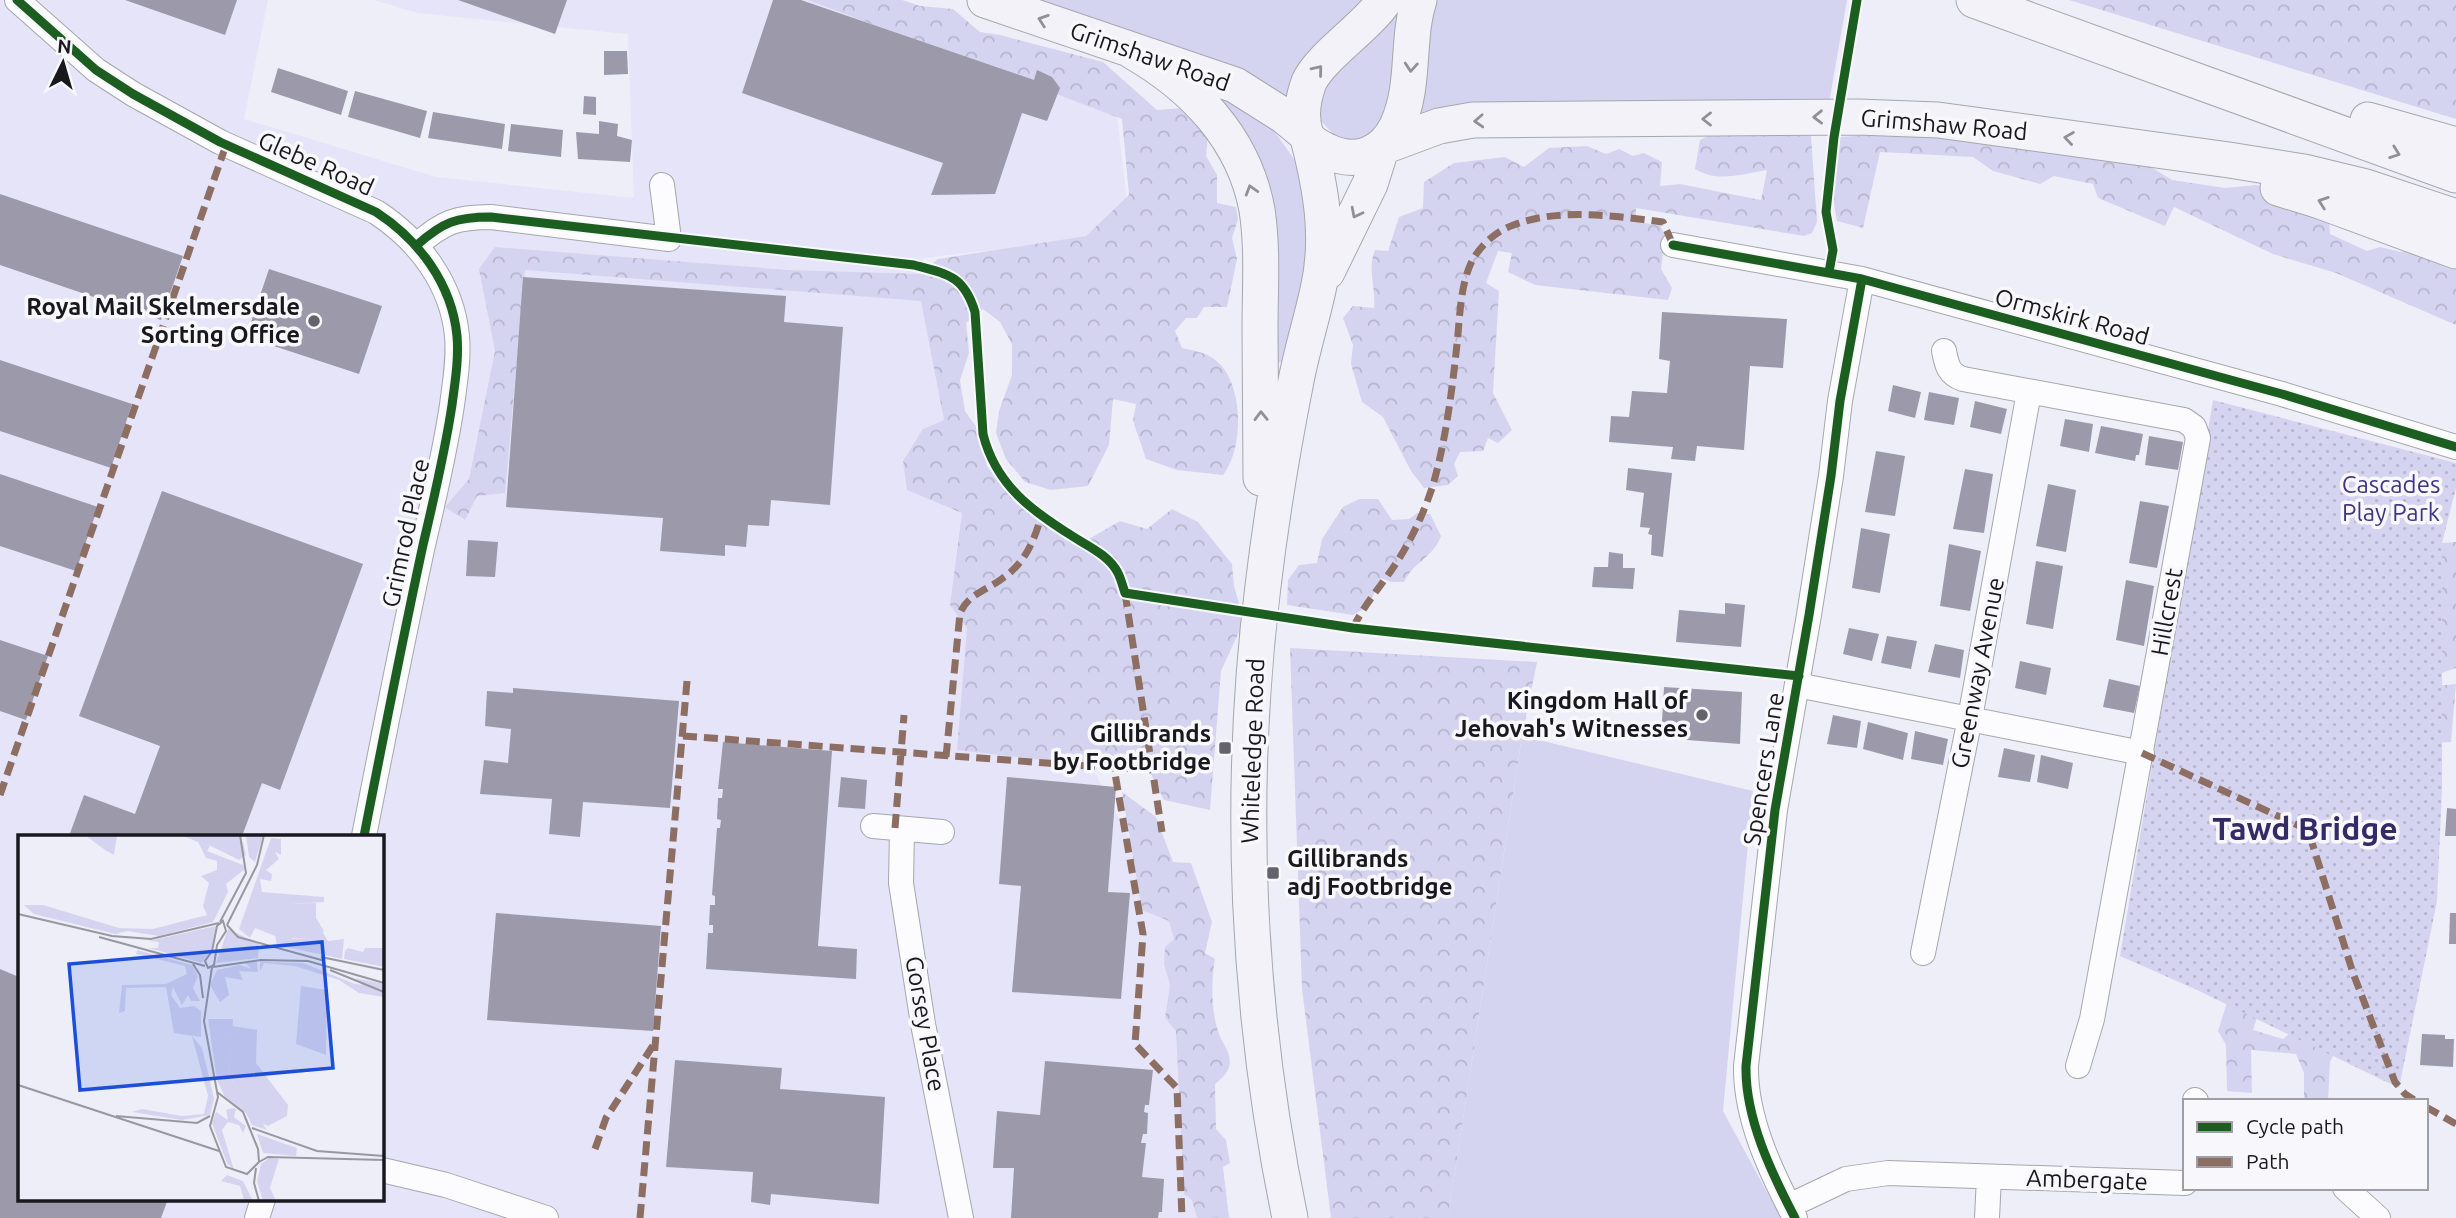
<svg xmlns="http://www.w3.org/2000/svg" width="2456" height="1218" font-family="Ubuntu,sans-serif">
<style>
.built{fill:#e5e4f8;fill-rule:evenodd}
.grass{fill:#d5d4f0}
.forest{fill:url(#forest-crowns)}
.park{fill:url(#park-dots)}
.building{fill:#9c9aaa}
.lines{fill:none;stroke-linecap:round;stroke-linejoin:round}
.street-casing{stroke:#a6a6ae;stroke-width:26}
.secondary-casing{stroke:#a6a6ae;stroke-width:37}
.street{stroke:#fcfcfe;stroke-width:24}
.secondary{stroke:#f3f2f8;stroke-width:35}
.quiet{stroke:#8d6e63;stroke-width:7;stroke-dasharray:14 7;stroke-linecap:butt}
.cycleway-casing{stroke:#f8f8fc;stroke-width:13}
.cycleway{stroke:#1b5e20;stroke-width:9}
.oneway{stroke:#919096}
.poi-dot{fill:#64636b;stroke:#f8f8fc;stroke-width:2.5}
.labels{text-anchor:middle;stroke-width:7;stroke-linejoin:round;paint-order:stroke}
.street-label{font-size:24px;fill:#19181f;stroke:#f8f8fc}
.poi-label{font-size:24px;font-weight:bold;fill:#19181f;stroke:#f8f8fc;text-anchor:end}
.park-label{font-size:24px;fill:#433583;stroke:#f8f8fc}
.district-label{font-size:32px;font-weight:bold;fill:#342b66;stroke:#f8f8fc}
.inset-road{fill:none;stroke:#9998a1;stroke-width:2}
.view{fill:#1d4ed8;fill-opacity:0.15;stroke:#1d4ed8;stroke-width:3.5}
.inset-edge{fill:none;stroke:#19181f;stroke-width:3.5}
</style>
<defs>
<pattern id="forest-crowns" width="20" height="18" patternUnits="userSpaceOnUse" patternTransform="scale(1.75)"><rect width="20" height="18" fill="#d5d4f0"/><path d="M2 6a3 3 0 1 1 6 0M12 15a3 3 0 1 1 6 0" fill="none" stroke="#b6b5cd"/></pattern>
<pattern id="park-dots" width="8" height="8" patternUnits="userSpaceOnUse" patternTransform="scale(1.75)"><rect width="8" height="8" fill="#d5d4f0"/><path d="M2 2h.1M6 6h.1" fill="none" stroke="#b6b5cd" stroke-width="1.8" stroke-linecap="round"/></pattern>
</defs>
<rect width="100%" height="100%" fill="#eeeef8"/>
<path class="built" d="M0 0H268L244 119 436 177 634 198 628 34 418 13 374 0H883L1113 83 1131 234 923 258 990 573 1190 954 1224 1218H0ZM19 836H382V1199H19Z"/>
<path class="grass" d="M1026 0H1369L1288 98Z
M1399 0V69L1378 132 1355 142 1335 136 1320 120 1317 104 1324 84Z
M1431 0H1847L1829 103 1417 116Z
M1221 92 1270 125 1299 166 1314 247 1283 362H1275L1217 96Z
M1522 736 1753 791 1723 1111 1781 1218H1453L1449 1210Z"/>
<path class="forest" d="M808 0H902L920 6 953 9 980 32 1000 35 1103 62 1157 110 1182 108 1208 135 1206 156 1217 175V203L1236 207 1238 219 1232 238 1237 259 1227 307H1204L1197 318H1186L1175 331 1182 348C1191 350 1202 352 1209 356 1245 374 1245 448 1223 475L1177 470 1146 459 1133 421 1136 404 1113 399 1109 445 1088 486 1051 490 1025 482 1006 459 996 433 999 411 1012 375V344L1000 322 983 309 966 323 969 353 960 380 965 411 980 432 987 466 1006 489 1034 515 1064 536 1089 539 1120 521 1147 529 1172 509 1198 522 1232 564 1234 586 1244 621 1221 671 1210 810 1164 800 1150 772 957 750 967 628 950 605 962 513 907 490 903 461 923 429 944 420 921 301 525 270 505 493 477 496 465 520 445 507 469 479 495 351 479 269 495 247 788 270 919 274 938 259 1086 236 1129 195 1122 119Z
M2069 0H2456V119Z
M1879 121 2142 154 2151 167 2172 180 2225 188 2256 185 2320 204 2329 219 2330 234 2367 251 2380 247 2401 252 2422 247 2456 258V325L2336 273 2273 254 2174 207 2165 226 2098 198 2093 184 2054 176 2040 184 1993 171 1973 157 1880 152 1863 228 1837 221 1832 193 1840 137 1867 135Z
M1747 128 1763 129 1768 136H1811L1817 222 1812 233 1804 236 1636 208V222L1660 225 1665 236 1661 269 1672 288 1668 300 1535 285 1508 272 1512 253 1498 251 1486 283 1499 291 1493 393 1512 430 1498 443 1488 438 1483 451 1460 452 1454 464 1458 476 1448 485 1424 488 1411 471 1383 417 1362 402 1351 364 1353 345 1343 318 1353 306 1374 308C1376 287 1367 269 1375 250L1388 251 1399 217 1423 208 1424 182 1454 163 1505 157 1524 167 1549 148 1587 146 1606 154 1619 149 1633 156 1644 153 1662 162 1660 186 1680 184 1761 200 1767 170C1743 174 1717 183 1695 169L1700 140 1710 135 1742 136Z
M1359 499H1378L1392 520 1409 519 1417 513 1430 514 1441 536C1433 558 1414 561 1404 582H1391L1381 578 1368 607 1353 615 1287 605 1288 580 1299 565 1317 563 1322 539 1343 507Z
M2456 542V668L2433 676 2435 686 2456 684 2451 742 2387 745 2442 543Z
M1290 648 1537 662 1522 736 1449 1210 1454 1218H1331L1302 989Z
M1122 792 1156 817 1173 862 1191 863 1212 922 1205 953 1215 959C1211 982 1211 1009 1218 1031 1221 1043 1233 1052 1229 1067 1227 1074 1220 1080 1215 1084L1216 1129 1226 1140 1230 1163 1223 1167 1229 1218H1197L1192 1200 1184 1194 1176 1031 1165 1018 1170 985 1164 964 1165 947 1174 939 1169 921 1142 910Z
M2262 1002 2253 1030 2283 1039 2293 1031 2340 1040 2330 1062 2328 1101H2304V1073L2296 1054 2251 1050 2252 1093 2227 1091 2226 1045 2218 1031 2227 1003Z"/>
<path class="park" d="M2213 400 2456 463V488L2442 543V789L2437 901 2399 1088 2197 990 2120 956Z"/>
<path class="building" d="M125 0H237L225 35Z
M458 0H567L555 34Z
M773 0H801L1034 80 1037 70 1052 77 1060 88 1047 121 1022 113 995 194 931 195 943 163 742 93Z
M604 51H627L628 74 604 75Z
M278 68 348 91 341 115 271 92Z
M355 91 427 111 420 138 348 117Z
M584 96 596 97V115L583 114Z
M433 112 505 124 502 149 428 138Z
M599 121 618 124 617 136 632 140 630 162 578 159 576 132 599 134Z
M511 124 563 130 561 157 508 151Z
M0 194 183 256 161 320 0 265Z
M269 269 382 306 359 374 246 337Z
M523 277 786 296 784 322 843 327 830 505 771 500 769 526 748 525 746 547 725 545V556L660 551 663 518 506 507Z
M1662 312 1787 319 1783 368 1750 366 1744 450 1697 446 1695 461 1671 459 1673 447 1609 442 1611 416 1629 417 1632 391 1667 393 1670 361 1659 359Z
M0 360 132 404 111 468 0 431Z
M1893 385 1921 392 1915 418 1888 411Z
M1929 392 1959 398 1954 425 1924 420Z
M1975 401 2007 409 2001 434 1970 427Z
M2065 419 2093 424 2089 452 2060 446Z
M2101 426 2143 434 2139 455H2136L2135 461 2095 453Z
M2149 436 2183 442 2178 470 2145 465Z
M1876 451 1905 456 1895 516 1865 512Z
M1628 468 1672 473 1663 557 1651 555 1652 535 1648 534 1650 528 1640 527 1644 493 1626 490Z
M1965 469 1993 474 1984 533 1953 529Z
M0 474 98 507 76 571 0 546Z
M2048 484 2076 490 2066 552 2036 546Z
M162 491 363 564 280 790 262 783 242 836H69L84 795 135 814 160 746 79 716Z
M2140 501 2169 506 2157 568 2129 563Z
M1861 528 1890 534 1880 593 1852 588Z
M468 540 498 542 495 577 466 576Z
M1949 544 1981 551 1970 611 1940 606Z
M1609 552 1623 554V568H1635L1633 589 1592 587 1594 567H1608Z
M2036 561 2063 566 2053 629 2026 624Z
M2126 580 2154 586 2144 646 2116 640Z
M1725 603 1745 605 1741 647 1676 642 1679 610 1725 614Z
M1849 628 1879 634 1872 661 1843 654Z
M1887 636 1917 641 1911 669 1881 663Z
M0 640 48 656 26 720 0 711Z
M1935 644 1964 650 1960 678 1928 672Z
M2020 661 2051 668 2046 695 2015 688Z
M2109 679 2140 686 2134 713 2103 707Z
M1664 687 1742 692 1740 744 1661 738Z
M513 688 679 701 670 808 583 802 580 837 549 834 552 799 480 794 484 760 508 763 511 729 485 726 487 691 513 693Z
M1833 715 1861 721 1857 748 1827 744Z
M1868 722 1908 733 1903 760 1863 749Z
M1915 731 1948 739 1943 765 1911 759Z
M723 742 832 751 818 946 857 949 856 979 706 969 708 933H713V925H709L710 905H715V896L712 895 717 828H720L721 820 717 819 718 798H722L723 789H718Z
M2004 748 2035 755 2030 782 1998 777Z
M2041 755 2073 763 2068 789 2037 782Z
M841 777 867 780 865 809 838 807Z
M1007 777 1116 787 1108 892 1130 893 1121 999 1012 992 1021 886 999 884Z
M2447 808 2456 809V836H2445Z
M496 913 661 926 653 1031 487 1020Z
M2450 913H2456V944H2449Z
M0 969 19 977V1199H168L161 1218H0Z
M2422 1034 2445 1035V1039H2454L2453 1067 2420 1065Z
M675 1060 782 1068 780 1089 885 1097 879 1204 771 1194 770 1205 751 1202 753 1172 666 1167Z
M1045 1061 1153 1070 1149 1105H1145L1144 1112 1148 1113 1147 1134H1143L1141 1143H1146L1142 1177 1164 1179 1162 1212H1159L1158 1218H1011L1014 1168H993L997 1111 1040 1115Z"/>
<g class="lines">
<defs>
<path id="street" d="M17 0 96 70 133 94 220 142 376 212C419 240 452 284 457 336 459 359 455 382 452 405 445 452 434 498 423 545 402 642 383 739 364 836
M417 245C443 222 456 217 491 217L669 239 662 185
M1673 245 1862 279 2282 394 2456 447
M1944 351C1947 365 1948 374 1963 379L2184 420 2194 427 2198 438 2092 1019 2078 1066
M1797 685 2142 753
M873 826 942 832
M902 829 901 883 923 1024 961 1218
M1923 953 1970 718 2029 392
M2195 1100 2196 1101
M382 1170 446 1185 546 1218
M2345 1188 2378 1218
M1789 1206 1846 1179 1888 1173 2185 1183
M257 1218 263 1199
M1795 1218C1771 1172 1745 1118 1746 1066L1775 810 1809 615 1831 476 1840 401 1862 279
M1987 1218 1989 1177"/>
<path id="secondary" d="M985 0 1235 85 1284 116 1306 134
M1385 0C1366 28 1321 56 1309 82 1303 98 1300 118 1306 135 1309 142 1320 148 1327 151 1355 165 1383 155 1397 126 1416 85 1406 41 1419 0
M1974 0 2456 175
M1132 51C1193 86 1244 138 1257 210 1263 249 1260 289 1260 328 1260 378 1261 428 1261 478
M2368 120 2456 145
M1385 146 1439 126 1473 120 1858 117 1938 120 2229 160 2304 172 2366 187 2456 217
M2278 188 2317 200 2456 251
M1327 272 1370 184 1381 149
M1290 1218C1247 1011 1237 795 1263 586 1271 519 1282 452 1295 386 1301 353 1311 322 1318 290 1330 239 1321 188 1308 138"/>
</defs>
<use href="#street" class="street-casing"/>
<use href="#secondary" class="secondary-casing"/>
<use href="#street" class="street"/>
<use href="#secondary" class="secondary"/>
<path class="quiet" d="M1125 593 1162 832
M1353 628C1362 609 1373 596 1385 579 1406 551 1422 519 1433 485 1446 439 1452 391 1457 344 1460 317 1460 285 1472 261 1480 246 1495 232 1511 226 1558 207 1614 216 1663 222L1673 245
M683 736 1114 768 1143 934 1135 1044 1177 1088 1182 1218
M2142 753 2308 830 2353 973 2395 1082 2405 1094 2416 1101
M946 757 960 613C969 593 988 590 1003 578 1025 563 1034 541 1041 517
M1114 768H1152
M0 795 226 145
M895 828 904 715
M2426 1107 2456 1124
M595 1149 606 1118 654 1044
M640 1218 687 681"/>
<defs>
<path id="cycleway" d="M17 0 96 70 133 94 220 142 376 212C419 240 452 284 457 336 459 359 455 382 452 405 445 452 434 498 423 545 402 642 383 739 364 836
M417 245C443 222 456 217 491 217L914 265C948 274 964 276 975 312L983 434C996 486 1033 512 1077 539 1092 548 1110 557 1118 573 1121 579 1123 587 1125 593L1353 628 1799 676
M1673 245 1862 279 2282 394 2456 447
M1829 272 1833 250 1826 212 1834 137 1857 0
M1795 1218C1771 1172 1745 1118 1746 1066L1775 810 1809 615 1831 476 1840 401 1862 279"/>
</defs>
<use href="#cycleway" class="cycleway-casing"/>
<use href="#cycleway" class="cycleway"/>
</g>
<defs><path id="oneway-chevron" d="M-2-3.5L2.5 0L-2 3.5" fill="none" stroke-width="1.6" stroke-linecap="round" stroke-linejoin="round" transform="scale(1.75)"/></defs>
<g class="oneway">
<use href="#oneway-chevron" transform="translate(1043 20) rotate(-161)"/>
<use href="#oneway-chevron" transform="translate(1411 67) rotate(94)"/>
<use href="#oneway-chevron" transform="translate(1318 70) rotate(-51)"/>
<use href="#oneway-chevron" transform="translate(1818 117) rotate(179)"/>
<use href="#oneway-chevron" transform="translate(1707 119) rotate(180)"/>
<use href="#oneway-chevron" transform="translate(1479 121) rotate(177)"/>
<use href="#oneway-chevron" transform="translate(2069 138) rotate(-172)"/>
<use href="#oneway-chevron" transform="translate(2395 153) rotate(20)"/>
<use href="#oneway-chevron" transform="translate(1251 190) rotate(-107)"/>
<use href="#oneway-chevron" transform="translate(2323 202) rotate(-161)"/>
<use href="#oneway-chevron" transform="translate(1356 213) rotate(117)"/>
<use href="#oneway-chevron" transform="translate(1261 416) rotate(-91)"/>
</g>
<g class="poi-dot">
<circle cx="314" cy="321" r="7"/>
<circle cx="1702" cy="715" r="7"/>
<rect x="1218" y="741" width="14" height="14" rx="3.5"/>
<rect x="1266" y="866" width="14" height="14" rx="3.5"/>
</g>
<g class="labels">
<g class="street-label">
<text transform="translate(1150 57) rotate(19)" y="8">Grimshaw Road</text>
<text transform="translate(1944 125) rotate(5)" y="8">Grimshaw Road</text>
<text transform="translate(316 164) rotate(24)" y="8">Glebe Road</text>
<text transform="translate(2072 317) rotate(15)" y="8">Ormskirk Road</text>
<text transform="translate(406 533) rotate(-78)" y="8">Grimrod Place</text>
<text transform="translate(2167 612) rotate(-80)" y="8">Hillcrest</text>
<text transform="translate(1978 673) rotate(-79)" y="8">Greenway Avenue</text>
<text transform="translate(1253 751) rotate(-88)" y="8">Whiteledge Road</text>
<text transform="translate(1764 769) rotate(-81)" y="8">Spencers Lane</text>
<text transform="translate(925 1024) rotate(80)" y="8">Gorsey Place</text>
<text transform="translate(2087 1180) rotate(2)" y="8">Ambergate</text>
</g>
<g class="poi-label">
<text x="300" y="315">Royal Mail Skelmersdale<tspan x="300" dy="28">Sorting Office</tspan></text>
<text x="1688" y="709">Kingdom Hall of<tspan x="1688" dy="28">Jehovah's Witnesses</tspan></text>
<text x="1211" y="742">Gillibrands<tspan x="1211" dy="28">by Footbridge</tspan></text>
<text x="1287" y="867" text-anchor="start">Gillibrands<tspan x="1287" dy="28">adj Footbridge</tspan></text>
</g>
<g class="park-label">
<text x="2391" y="493">Cascades<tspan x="2391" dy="28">Play Park</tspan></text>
</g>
<g class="district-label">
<text x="2305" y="840">Tawd Bridge</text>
</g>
</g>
<g transform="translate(18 835)">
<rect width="366" height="366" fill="#eeeef8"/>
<path d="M198 91 194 113 184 128 131 113H140L141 107 131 106ZM210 94 241 109 240 123 198 128ZM330 113 345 117 347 113H366V125L327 116ZM214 191 239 195 238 228 270 270 269 281 250 291 243 288 211 241Z" fill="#d5d4f0"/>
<path d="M67 0H99L96 20 87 15ZM163 0H221L225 8 228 20 221 25 187 8 192 11 189 16 225 30 227 34 208 49 210 57 195 87 141 101 109 96 97 99 16 79 6 70H25L101 93 135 94 189 80 185 71 191 48 183 41 199 35V26L188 23 180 7ZM228 0H245L237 27 231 22ZM253 3 263 4V20L257 17 261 24 248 35 254 39 253 46 242 44 244 57 306 62V67L254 70 274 104H292L304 96 310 106 326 104 324 124 259 110 257 101 237 93 232 103 221 94ZM119 115 174 130 180 141 175 153 182 166H173L170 160 164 170 155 152 153 160 162 173 176 171 183 176V202L156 198 148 152 108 153 107 176 101 178 104 150 148 149 169 139 167 131 118 119ZM327 116 365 124 366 132 326 124ZM239 127 240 137 221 136 225 145 207 142 211 160 202 167 192 150 199 135 222 130 234 134 227 128ZM242 127 285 128 337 149 345 150 337 143 366 149V162L341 158 321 145 277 131 246 128 242 136ZM190 184H215L211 241 249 295 234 290 228 278 207 262 199 245ZM174 201 184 213 196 263 192 280 164 285 114 277 124 274 164 281 186 279 190 261ZM214 273 218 274 216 282 228 291 225 298 221 290 210 287 204 295 216 335 209 328 194 288 198 277 210 285 208 275ZM239 299 279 313 278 321 245 318ZM251 323 261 324 252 353 258 366H245L239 346 243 329ZM209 340 225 346 235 366 226 365 222 351 203 346Z" fill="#d5d4f0"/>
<path d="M181 0H215L225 20 221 23ZM298 68V83L306 96 296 104 263 103 254 90V69ZM283 151 309 155 308 220 278 209Z" fill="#d5d4f0"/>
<path class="inset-road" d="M0 79 94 101 133 104 201 88M205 86 208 96 199 110 196 130 190 133 187 126 194 116 199 91ZM202 87 228 38 222 0M209 90 239 30 246 0M209 90 220 102 307 126M81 102 187 131M303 122 366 135M175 129 182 140 185 163M194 132 186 186 200 262 192 291 208 332 229 339 241 327 240 314 225 277 199 257M195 132 243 125 290 126 366 148M312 135 366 157M0 250 201 316M98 281 179 288 192 281M234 293 299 316 366 321M241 327 250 322 366 325M238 333 236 348 241 366"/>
<path class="view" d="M304 107 315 233 62 255 51 129Z"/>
<rect width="366" height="366" class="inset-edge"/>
</g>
<rect x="2183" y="1099" width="245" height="91" fill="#f8f8fc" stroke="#9f9ea4" stroke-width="2"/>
<rect x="2197" y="1122" width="35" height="10" fill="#1b5e20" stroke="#9f9ea4" stroke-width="2"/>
<text x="2246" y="1134" font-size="21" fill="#19181f">Cycle path</text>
<rect x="2197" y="1157" width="35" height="10" fill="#8d6e63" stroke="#9f9ea4" stroke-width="2"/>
<text x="2246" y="1169" font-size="21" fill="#19181f">Path</text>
<g transform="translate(63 63) rotate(5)" stroke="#f8f8fc" stroke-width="5" paint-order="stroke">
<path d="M0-5L12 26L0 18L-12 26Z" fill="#19181f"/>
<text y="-10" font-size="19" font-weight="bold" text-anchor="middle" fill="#19181f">N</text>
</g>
</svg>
